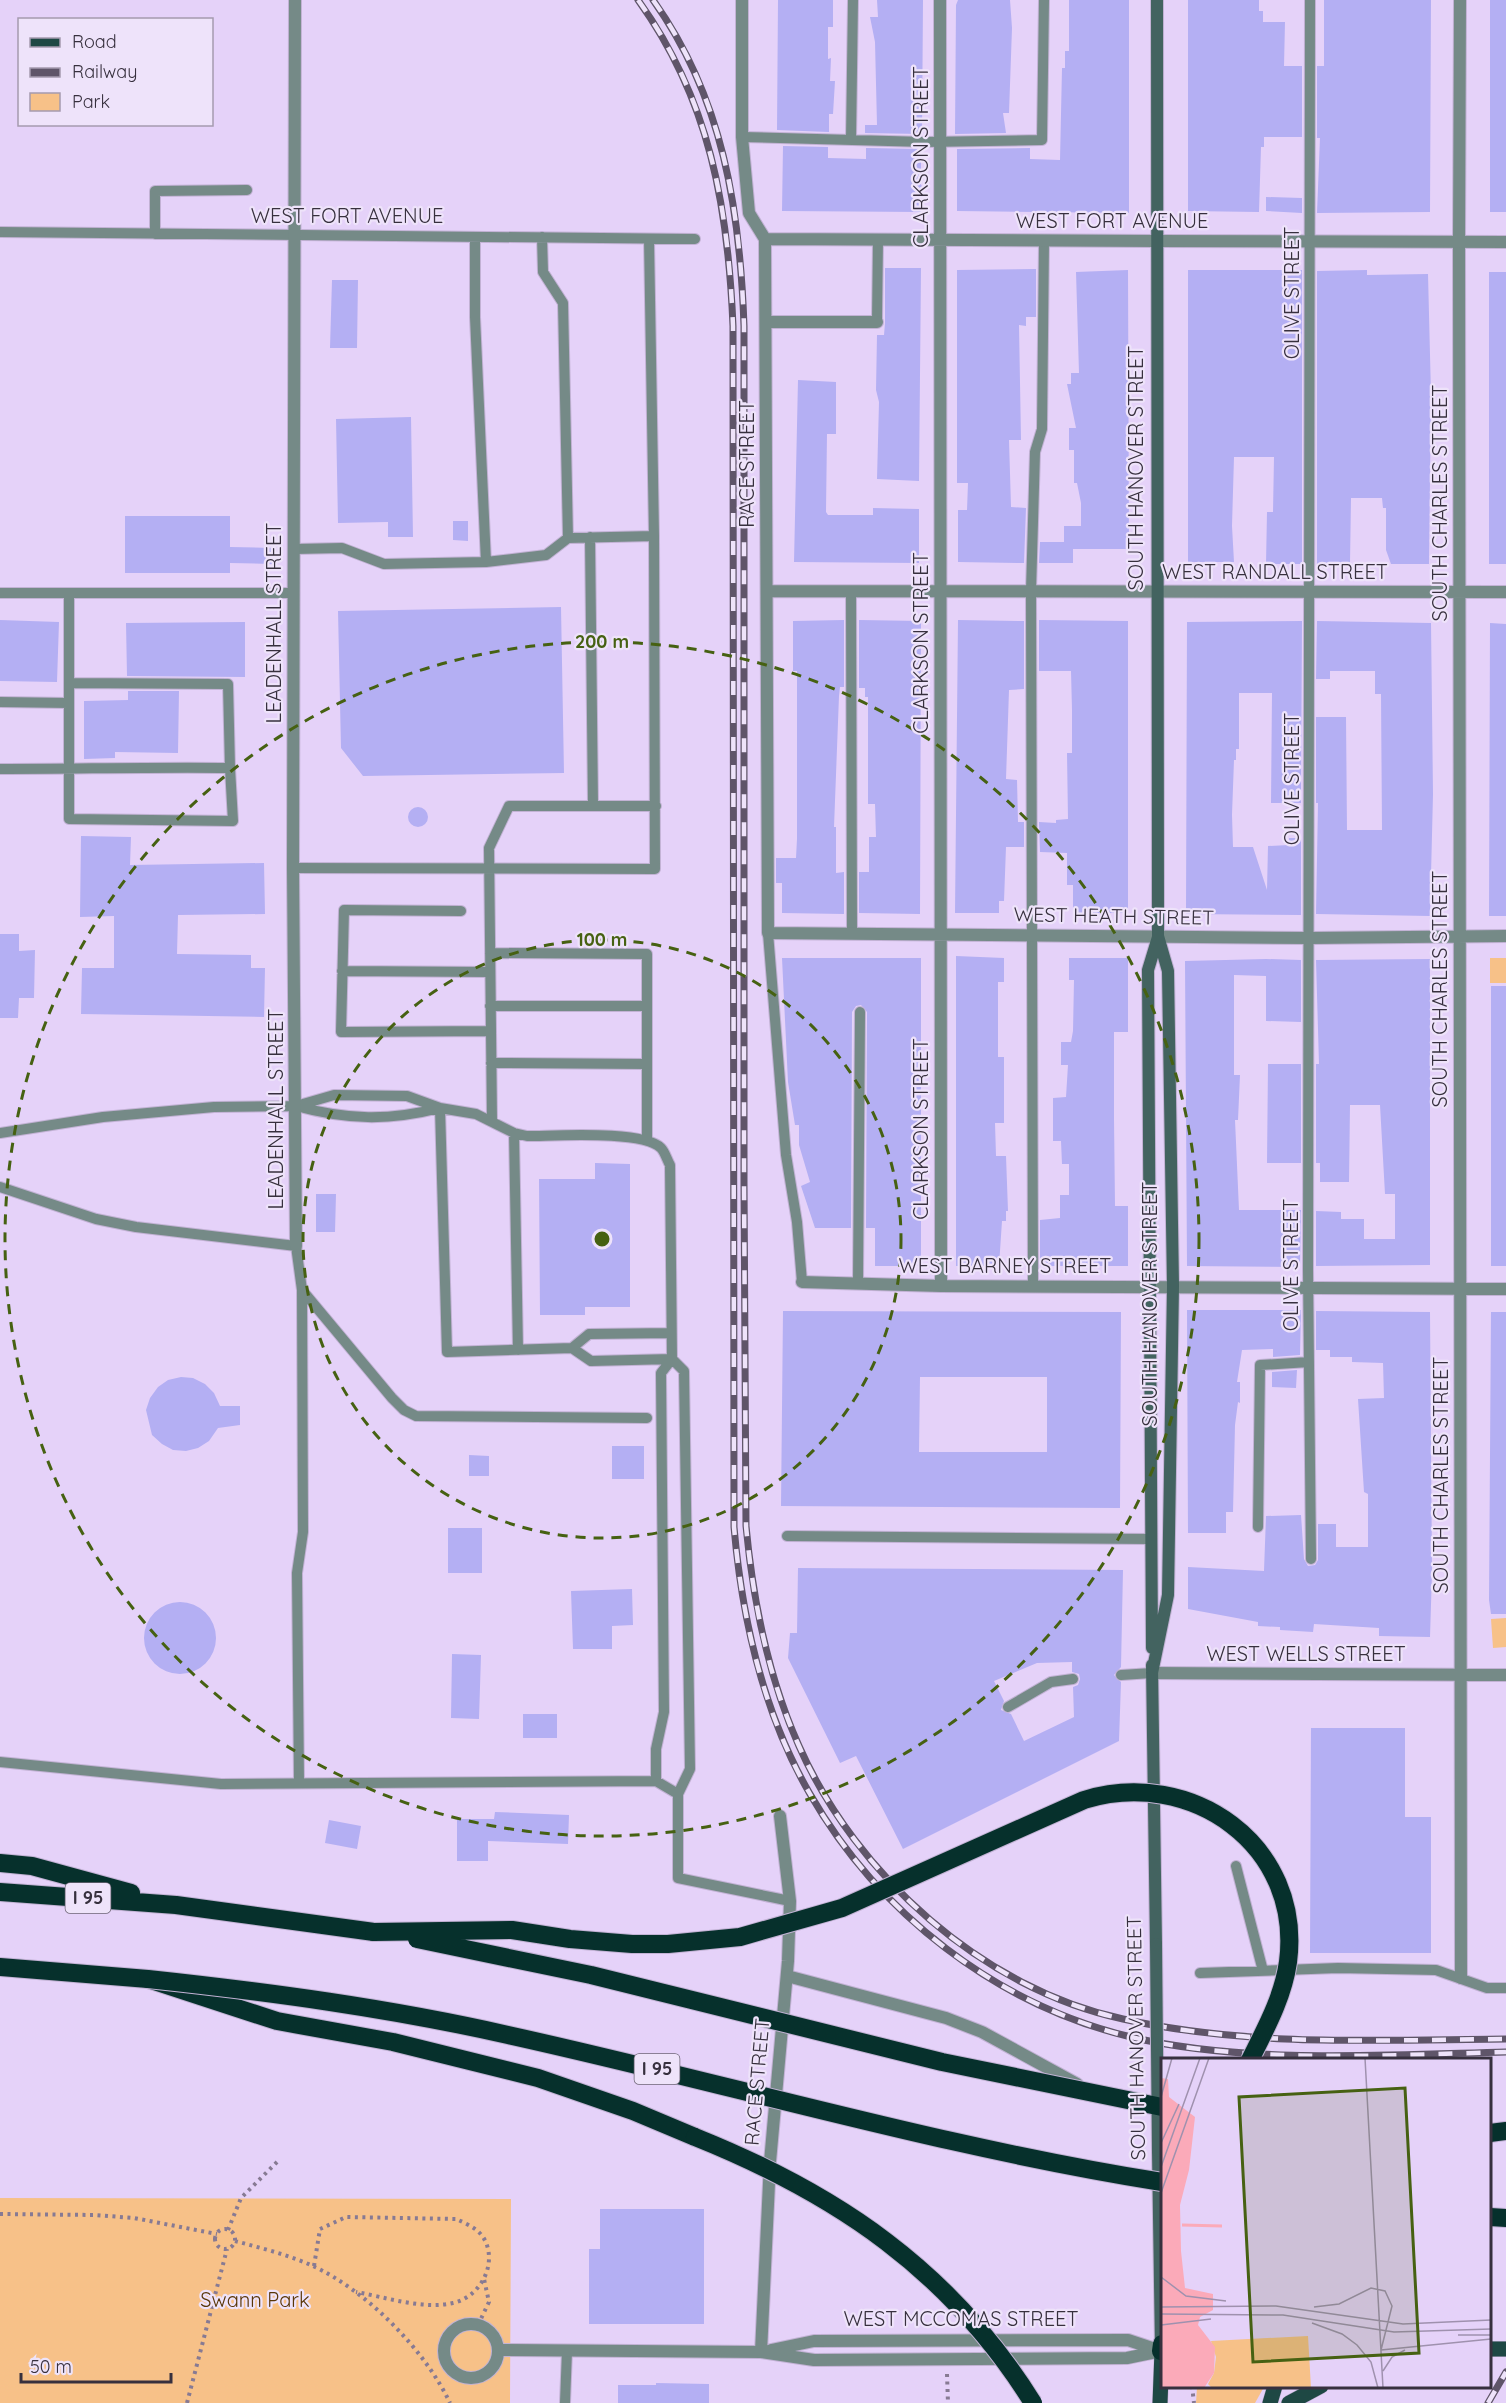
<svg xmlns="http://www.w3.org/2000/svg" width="1506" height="2403" font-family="Quicksand,sans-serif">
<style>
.green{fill:#f7c188}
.building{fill:#b4aff3;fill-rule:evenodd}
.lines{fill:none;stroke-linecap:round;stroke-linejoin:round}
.service-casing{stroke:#c2b2d4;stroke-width:12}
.minor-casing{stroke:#c2b2d4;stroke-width:14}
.tertiary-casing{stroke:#c2b2d4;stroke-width:14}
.secondary-casing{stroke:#c2b2d4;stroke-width:14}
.primary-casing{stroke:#c2b2d4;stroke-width:16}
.motorway-casing{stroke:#c2b2d4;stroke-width:20}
.path{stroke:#877a93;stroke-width:4;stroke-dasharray:3 4.5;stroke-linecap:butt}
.service{stroke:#758a87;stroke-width:10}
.minor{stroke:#758a87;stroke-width:12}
.tertiary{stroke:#758a87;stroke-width:12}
.secondary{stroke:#436360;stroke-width:12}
.primary{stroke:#1e4844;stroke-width:15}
.motorway{stroke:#06302c;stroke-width:18}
.rail-casing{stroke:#5f5569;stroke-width:7}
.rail{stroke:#eee3fa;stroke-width:4.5;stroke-dasharray:14;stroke-linecap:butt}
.secondary-bridge-casing{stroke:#c2b2d4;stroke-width:14;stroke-linecap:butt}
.motorway-bridge-casing{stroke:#c2b2d4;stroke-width:20;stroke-linecap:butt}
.secondary-bridge{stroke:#436360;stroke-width:12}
.motorway-bridge{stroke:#06302c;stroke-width:18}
.ring{fill:none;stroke:#466112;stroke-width:3;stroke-dasharray:10 8}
.labels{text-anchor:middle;stroke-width:4.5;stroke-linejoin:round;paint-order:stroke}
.shield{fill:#eee3fa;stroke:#6e6676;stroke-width:1.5}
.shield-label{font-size:18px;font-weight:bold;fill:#37303e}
.street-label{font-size:20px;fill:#37303e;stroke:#eee3fa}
.park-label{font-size:20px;fill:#593607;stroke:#eee3fa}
.inset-river{fill:none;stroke:#fbaab9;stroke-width:3}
.inset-road{fill:none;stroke:#9f91ae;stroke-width:1.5}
.view{fill:#466112;fill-opacity:0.15;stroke:#466112;stroke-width:3}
.inset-edge{fill:none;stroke:#37303e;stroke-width:3}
.centre{fill:#466112;stroke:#eee3fa;stroke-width:3}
.ring-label{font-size:18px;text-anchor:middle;font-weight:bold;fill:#466112;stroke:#eee3fa;stroke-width:4.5;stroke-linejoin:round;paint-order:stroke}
</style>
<rect width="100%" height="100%" fill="#e5d2f9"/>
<path class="green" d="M1490 958H1506V983H1490Z
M1506 1618V1647L1493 1648 1491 1619Z
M0 2198 511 2199 510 2403H0Z
M1197 2387V2386L1264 2387 1255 2403H1196Z"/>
<path class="building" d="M778 0H833V27H828V59L831 58 830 81H835L833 114H829V132L777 130Z
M877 0H923L922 134 865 133V125H877L875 42 870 17H878Z
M958 0H1010L1012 28 1009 113H1003L1006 133 955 134 956 5Z
M1069 0H1129V213L957 211V149L1030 148V159L1060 160 1062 68H1065V51H1069Z
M1188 0H1259V11H1263V22H1285L1284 66H1302V137H1264V147H1261L1259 212 1188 211Z
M1324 0H1431L1430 212 1317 213 1320 138H1317V66H1324Z
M1490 0H1506V212H1490Z
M783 146 828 147V158L866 159V148L921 149V185L924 188 921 212 782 211Z
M1266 197 1302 198V213L1266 211Z
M885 268H921L919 481 877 479 879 402 876 390 877 335H884L885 323Z
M1036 269V317H1026V326L1019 325 1021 440H1009L1011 507 1026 508 1024 563 958 562V510H967L968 483H957V270Z
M1128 270 1129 549H1073V563H1039L1040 542H1064V526H1081V503L1077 483H1074V450H1069V428H1076L1067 384H1071V373H1079L1076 272Z
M1188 270H1302V564H1266L1267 512H1273L1274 457H1234L1232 526 1234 562H1188Z
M1367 270V275L1428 274 1431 395 1429 564H1391L1386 550V508H1383L1382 498H1351L1350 563 1317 564V271Z
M1489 272H1506V564H1489Z
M332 280H358L357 348H330Z
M798 380 836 382V434H827L826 512 828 515H873V508L919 509V563L794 562Z
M411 417 413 537H388V522L338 523 336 419Z
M125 516H230V547L272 548V564L230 563V573H125Z
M453 521H468V541L453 540Z
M561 607 564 773 363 776 341 748 338 611Z
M0 620 59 622 57 682 0 681Z
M844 620V687H840L839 696 834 827H836V873L844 872V914L782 913V883H776V858H796L797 839V671H793V621Z
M859 620 921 621 920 914 859 913V872H869V837H876L875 804H868V697H865V688H859Z
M958 620 1024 621V689L1009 690 1006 779 1017 780 1018 822H1024V847H1006L1004 901H999V913H955Z
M1039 620 1128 621V913H1073V885H1067V853L1040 852 1039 822 1056 823V820L1068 819 1067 753H1072V710L1071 671H1039Z
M1302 621 1301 803H1271L1272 693H1239V749H1236V760H1234L1232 815 1233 847H1253L1267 890 1268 846 1289 845V838H1301V915L1186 914 1187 622Z
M1317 621 1431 623 1433 794 1430 916 1316 914 1318 803H1316V717H1346L1347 830H1382L1381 694H1375V671H1330V679H1316Z
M245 622V677L127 676 126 623Z
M1490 623 1506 624V916H1489Z
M128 691H179L178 753 115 752V758L84 759V701L128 700Z
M408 817a10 10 0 1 1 20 0a10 10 0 1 1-20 0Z
M81 836 131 837 130 865 264 863 265 914 178 915 177 954 251 955V968H265L264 1017 81 1014 82 968H114V916L80 917Z
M0 934H19V951L35 950 34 998H19L18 1018H0Z
M956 956 1004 958V982H998V1057H1004V1123H995L996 1156H1006L1008 1211H1006V1221H1002L999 1266H956Z
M782 958H921V1266H875V1228H866L867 1012 861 1005 856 1006 852 1012 851 1228H815L801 1186 810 1182 799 1145V1125H795L788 1082Z
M1069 958H1128V1032H1114V1119L1115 1206H1128V1266H1040V1220L1060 1218V1195H1069V1164H1062L1061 1141H1053V1098L1066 1097 1068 1065H1061V1042H1071L1073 1031 1074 980H1069Z
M1266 959 1301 960V1022L1266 1021V976L1234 975V1075H1240L1238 1120H1235L1239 1210H1301L1300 1267 1187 1266 1185 961Z
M1430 959V1265L1316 1266V1211L1341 1212V1219H1364V1239H1395V1194H1385L1380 1105H1350L1349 1182H1320V1163H1316V1064H1319L1316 960Z
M1491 986H1506V1266H1491Z
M1268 1064H1301V1163H1267Z
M595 1163 630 1164V1307H585V1315H540L539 1179H595Z
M316 1194H336L335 1232H316Z
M1187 1310H1301L1300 1355 1273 1357V1349L1242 1350 1237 1382H1240V1403L1238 1402 1235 1425 1233 1512H1226V1533H1188Z
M783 1311 1121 1312 1120 1508 781 1506ZM920 1377H1047V1452H919Z
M1316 1311 1430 1312 1432 1572 1430 1637 1379 1636V1628L1314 1624 1313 1632 1280 1630V1627L1258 1626V1622L1188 1609V1567L1264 1571 1266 1516 1301 1515 1304 1559 1308 1566 1315 1565 1318 1560V1524H1336V1547H1368V1494L1364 1492 1358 1399 1384 1398 1383 1363 1352 1362V1357H1330V1350H1316Z
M1491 1312H1506V1614H1491L1489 1600Z
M1297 1370 1296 1388 1272 1387V1372Z
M181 1377 193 1378 205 1384 214 1393 220 1406H240V1425L218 1428 209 1441 198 1448 186 1451 173 1450 162 1444 152 1435 146 1410 150 1398 158 1387 168 1380Z
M612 1446H644V1479H612Z
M469 1455 489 1456V1476H469Z
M448 1528H482V1573H448Z
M798 1568 1123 1570 1121 1667 1114 1675 1121 1682 1119 1741 903 1849 856 1756 840 1763 788 1658 790 1633H797ZM1072 1662V1672L1079 1674 1080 1679 1078 1685 1073 1687 1074 1717 1024 1741 1011 1714 1001 1710 1004 1701 994 1681 1037 1663Z
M632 1589 633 1625 612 1626V1649H573L571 1591Z
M144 1638a36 36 0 1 1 72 0a36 36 0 1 1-72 0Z
M452 1654 481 1655 479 1719 451 1718Z
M523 1714H557V1738H523Z
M1311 1728H1405V1817H1431V1953H1310Z
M495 1812 569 1815 568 1844 488 1841V1861H457V1819H494Z
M329 1820 361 1826 357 1849 325 1843Z
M600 2209H704V2324H589V2249H600Z
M656 2383 709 2384V2403H618V2385H656Z"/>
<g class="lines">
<defs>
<path id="service" d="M1310 0 1308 1270 1311 1559
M742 137 925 142 1042 140 1044 0
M851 140 853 0
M0 232 695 239
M155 234V191L247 190
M542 237 543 272 563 303 568 538
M877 322 878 239
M590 537 593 806
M294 549 342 548 384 564 486 562 475 317V237
M486 562 546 555 568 538 654 536
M851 591 852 934
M0 593H294
M69 683 228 684 230 768
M0 702 69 703
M0 769C77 769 153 767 230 768L233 821 69 819V593
M293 868 655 869 654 536 649 239
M461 911 344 910 341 1032 491 1031
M768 933 786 1155 797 1222 802 1282
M490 953 647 954V1141
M342 971 490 972
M490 1006H647
M491 1063 647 1064
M296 1106C347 1120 389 1121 440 1108
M440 1108 447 1352 572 1348 591 1361 672 1359 684 1371 690 1769 678 1794V1878L790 1901
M492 1121 489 848 509 806H656
M0 1133 103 1117 214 1107 296 1106 334 1095 407 1096 440 1108 476 1114 514 1133 527 1136C555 1136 643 1130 661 1148 665 1152 667 1160 670 1165L672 1359 661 1373 664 1712 656 1749V1781
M514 1133 518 1350
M0 1187 96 1219 136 1227 296 1246 302 1290 303 1532 297 1573 299 1783
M858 1284 860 1012
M1033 1287 1031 591 1035 452 1042 429 1044 241
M302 1290 392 1398 404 1410 416 1416 647 1418
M572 1348 589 1334 671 1333
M1258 1527 1260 1365 1309 1362
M787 1536 1150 1539
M1121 1675 1152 1673
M1008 1707 1051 1682 1073 1679
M0 1762 221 1784 656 1781 678 1794
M1236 1866 1263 1971
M1200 1973 1338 1968 1436 1970 1487 1988H1506
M565 2403 567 2351"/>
<path id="minor" d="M295 0 293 868 296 1246
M742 0V137L749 213 765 239 768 933 1310 938 1506 936
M940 0 941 1286
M765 239 1156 241
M1459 242 1461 1978
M766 322H877
M767 591 1506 592
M802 1282 941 1286 1506 1289
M1152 1673 1506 1675
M787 1976 946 2018 982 2032 1077 2084
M444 2351a27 27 0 1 1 54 0a27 27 0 1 1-54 0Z
M498 2350 761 2352 814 2360 1127 2358 1161 2351
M771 2350 814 2341 1128 2340 1161 2351
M761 2352 770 2162 788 1961 790 1901 780 1816"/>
<path id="tertiary" d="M1156 241 1506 242
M1459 242 1460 0"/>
<path id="secondary" d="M1152 1648 1148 970 1158 937
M1152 1665 1156 1944
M1152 1673 1168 1595 1173 1286 1168 971 1158 936 1157 0
M1158 2151 1161 2350"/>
<path id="primary" d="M1490 2349H1506
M1160 2403 1162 2351
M1270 2403 1275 2386
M1289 2403 1321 2386"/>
<path id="motorway" d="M0 1863 32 1866 131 1893
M0 1892 176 1905 374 1932
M0 1967 148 1979 277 2021 393 2042 538 2078 633 2111 695 2137
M1490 2133 1506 2131
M1490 2217 1506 2218
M1161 2351 1162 2344"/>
</defs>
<use href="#service" class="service-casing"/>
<use href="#minor" class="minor-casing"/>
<use href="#tertiary" class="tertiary-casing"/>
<use href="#secondary" class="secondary-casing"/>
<use href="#primary" class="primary-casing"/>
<use href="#motorway" class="motorway-casing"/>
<path class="path" d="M0 2214 95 2215 134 2218 217 2234
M215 2239a10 10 0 1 1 20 0a10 10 0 1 1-20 0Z
M228 2230 241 2198 278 2161
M235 2241C261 2248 289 2255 313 2266 367 2291 425 2350 450 2403
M314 2266 320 2229 346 2217 456 2219C465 2223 477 2228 483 2237 499 2262 481 2297 453 2303 423 2310 385 2297 356 2292
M478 2325 489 2302 484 2279
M947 2374 948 2403
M1192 2386 1194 2403
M187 2403 227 2249"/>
<use href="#service" class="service"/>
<use href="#minor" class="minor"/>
<use href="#tertiary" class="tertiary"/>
<use href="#secondary" class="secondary"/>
<use href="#primary" class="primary"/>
<use href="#motorway" class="motorway"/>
<defs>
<path id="rail" d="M638 0C710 100 728 206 733 326L734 1527C742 1619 763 1713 810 1794 879 1914 997 2005 1131 2037 1244 2064 1389 2055 1506 2052
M653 0C723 98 740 209 744 326V1183L746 1526C753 1601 768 1677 799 1746 856 1875 983 1989 1123 2019 1249 2047 1377 2040 1506 2039
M1488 2403 1506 2372"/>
</defs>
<use href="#rail" class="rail-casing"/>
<use href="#rail" class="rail"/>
<defs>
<path id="secondary-bridge" d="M1156 1944 1158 2151"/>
<path id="motorway-bridge" d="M374 1932 512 1930 570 1939 632 1944H668L740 1937 842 1908 1084 1800C1191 1767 1303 1845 1288 1962 1283 1997 1266 2028 1250 2060
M417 1939 591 1975 942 2062 1162 2107
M148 1979C269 1992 389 2008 508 2035 726 2083 941 2147 1162 2182
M695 2137C837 2194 951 2271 1033 2403"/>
</defs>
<use href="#secondary-bridge" class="secondary-bridge-casing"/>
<use href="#motorway-bridge" class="motorway-bridge-casing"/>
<use href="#secondary-bridge" class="secondary-bridge"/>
<use href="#motorway-bridge" class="motorway-bridge"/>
</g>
<g class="ring">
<circle cx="602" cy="1239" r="299"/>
<circle cx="602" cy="1239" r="597"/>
</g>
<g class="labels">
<g class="shield">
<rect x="65.5" y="1883" width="45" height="30" rx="4.5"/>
<rect x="634.5" y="2054" width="45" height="30" rx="4.5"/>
</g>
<g class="shield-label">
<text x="88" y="1904">I 95</text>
<text x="657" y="2075">I 95</text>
</g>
<g class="street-label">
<text transform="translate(921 157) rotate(-90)" y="7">CLARKSON STREET</text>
<text x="347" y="223">WEST FORT AVENUE</text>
<text x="1112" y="228">WEST FORT AVENUE</text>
<text transform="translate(1292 293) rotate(-90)" y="7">OLIVE STREET</text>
<text transform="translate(747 464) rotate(-90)" y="7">RACE STREET</text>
<text transform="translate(1136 468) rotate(-90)" y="7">SOUTH HANOVER STREET</text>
<text transform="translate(1440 503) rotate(-90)" y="7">SOUTH CHARLES STREET</text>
<text x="1275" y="579">WEST RANDALL STREET</text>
<text transform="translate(274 623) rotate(-90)" y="7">LEADENHALL STREET</text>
<text transform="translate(921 643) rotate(-90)" y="7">CLARKSON STREET</text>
<text transform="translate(1292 779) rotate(-90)" y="7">OLIVE STREET</text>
<text transform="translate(1114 916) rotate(1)" y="7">WEST HEATH STREET</text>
<text transform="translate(1440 989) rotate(-90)" y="7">SOUTH CHARLES STREET</text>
<text transform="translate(276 1109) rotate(-90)" y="7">LEADENHALL STREET</text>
<text transform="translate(921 1129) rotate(-90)" y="7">CLARKSON STREET</text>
<text transform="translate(1291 1265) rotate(-90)" y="7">OLIVE STREET</text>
<text x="1005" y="1273">WEST BARNEY STREET</text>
<text transform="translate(1150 1304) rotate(-90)" y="7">SOUTH HANOVER STREET</text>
<text transform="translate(1441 1475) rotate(-90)" y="7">SOUTH CHARLES STREET</text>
<text x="1306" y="1661">WEST WELLS STREET</text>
<text transform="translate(1136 2038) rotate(-91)" y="7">SOUTH HANOVER STREET</text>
<text transform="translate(757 2082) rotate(-85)" y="7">RACE STREET</text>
<text x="961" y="2326">WEST MCCOMAS STREET</text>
</g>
<g class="park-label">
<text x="255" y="2307">Swann Park</text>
</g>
</g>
<g transform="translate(1161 2058)">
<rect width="330" height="330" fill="#e5d2f9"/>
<path d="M147 278 150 330H51L47 326 53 315 55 299 50 283Z" fill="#f7c188"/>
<path d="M0 20 7 21 8 39 34 59 28 112 19 147 20 193 24 230 52 236V252L39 259 37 267 54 289 53 315 43 330H0Z" fill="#fbaab9"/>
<path class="inset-river" d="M21 167 61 168"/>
<path class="inset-road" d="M204 0 222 330M0 39 11 0M0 85 18 46M0 109 39 0M0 135 48 0M0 219 25 238 65 243M0 249 115 248 242 266 330 262M153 249 178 246 210 230 224 233 231 248 220 292M0 256 122 257 233 274 330 271M151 265 181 276 196 287 210 304 217 330M0 267 50 261M297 277H330M220 292 330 281M222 313 231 299 244 292"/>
<path class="view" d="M244 30 258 295 92 304 78 39Z"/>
<rect width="330" height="330" class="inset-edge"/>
</g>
<circle cx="602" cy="1239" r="9" class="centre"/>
<g class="ring-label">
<text x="602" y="648">200 m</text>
<text x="602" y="946">100 m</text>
</g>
<rect x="18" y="18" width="195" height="108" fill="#eee3fa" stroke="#a59baf" stroke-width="1.5"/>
<rect x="30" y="38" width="30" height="9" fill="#1e4844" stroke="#a59baf" stroke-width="1.5"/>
<text x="72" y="48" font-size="18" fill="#37303e">Road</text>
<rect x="30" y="68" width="30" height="9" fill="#5f5569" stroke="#a59baf" stroke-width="1.5"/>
<text x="72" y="78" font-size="18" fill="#37303e">Railway</text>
<rect x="30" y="93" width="30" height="18" fill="#f7c188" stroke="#a59baf" stroke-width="1.5"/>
<text x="72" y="108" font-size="18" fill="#37303e">Park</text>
<path d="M21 2373v9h150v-9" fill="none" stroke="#37303e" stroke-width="3"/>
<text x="30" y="2373" font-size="18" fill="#37303e" stroke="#eee3fa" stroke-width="4.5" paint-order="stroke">50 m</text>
</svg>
